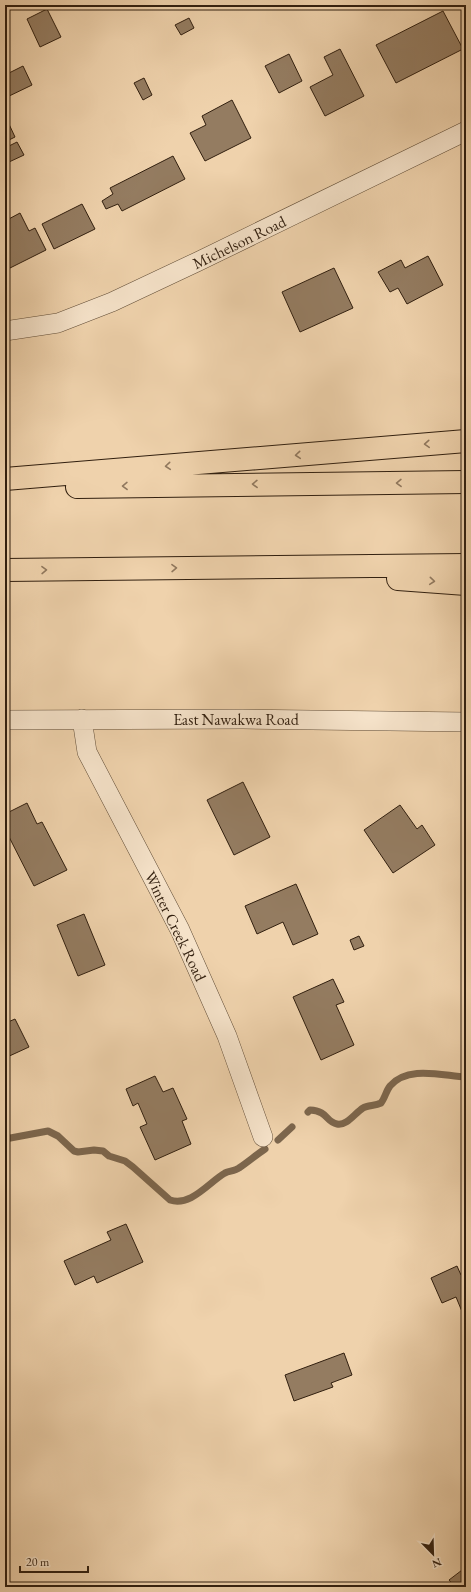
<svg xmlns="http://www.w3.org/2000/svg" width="471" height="1592" font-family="'EB Garamond',serif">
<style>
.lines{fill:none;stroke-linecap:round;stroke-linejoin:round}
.stream{stroke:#7c664d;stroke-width:7}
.building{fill:#947c61;stroke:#311f0f}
.minor-casing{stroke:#604c36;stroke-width:20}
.motorway-casing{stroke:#311f0f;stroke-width:24}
.minor{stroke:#f5e2c9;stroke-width:19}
.motorway{stroke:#efd2ac;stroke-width:22}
.oneway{stroke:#90785e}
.labels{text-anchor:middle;stroke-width:3;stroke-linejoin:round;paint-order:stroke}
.street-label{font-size:16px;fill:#311f0f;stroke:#f5e2c9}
</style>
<rect width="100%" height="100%" fill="#efd2ac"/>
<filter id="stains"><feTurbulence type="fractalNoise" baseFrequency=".005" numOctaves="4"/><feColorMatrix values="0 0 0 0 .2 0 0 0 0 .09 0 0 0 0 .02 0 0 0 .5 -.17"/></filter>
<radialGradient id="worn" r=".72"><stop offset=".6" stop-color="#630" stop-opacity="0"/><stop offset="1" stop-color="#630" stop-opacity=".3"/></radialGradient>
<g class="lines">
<path class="stream" d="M308 1112 310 1110C328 1111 326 1122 337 1124 347 1126 355 1113 363 1108 368 1105 375 1106 381 1103 385 1098 386 1091 390 1086 408 1065 443 1076 466 1077
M5 1139 48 1131 58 1136 74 1151 78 1152 94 1150 103 1151 109 1156 125 1161 133 1167 170 1200C191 1207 209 1182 225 1173 229 1171 235 1171 239 1168 248 1162 256 1155 265 1149
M278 1140 292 1127"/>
</g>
<path class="building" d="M47 9 61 37 40 47 27 19Z
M443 11 463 49 396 83 376 45Z
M189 18 194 28 181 35 175 25Z
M340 49 364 96 325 116 310 87 333 75 324 57Z
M289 54 302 81 279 93 265 66Z
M23 66 32 85 5 98V75Z
M144 78 152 95 143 100 134 83Z
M232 100 251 138 205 161 190 133 206 125 202 116Z
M8 122 15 137 5 142V123Z
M17 142 24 155 9 162 5 155V148Z
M173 156 185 179 122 211 118 204 106 209 102 201 113 194 110 188Z
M82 204 95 229 54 249 42 224Z
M20 213 29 231 35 228 46 250 10 268 5 258 6 242 5 221Z
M428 256 443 285 407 304 398 288 390 292 378 272 401 260 405 268Z
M334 268 353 308 300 332 282 292Z
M243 782 270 837 234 855 207 800Z
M27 803 37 824 42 822 67 870 34 886 5 829V814Z
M400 805 417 829 422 825 435 845 393 873 364 830Z
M296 884 318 934 293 945 283 922 257 934 245 906Z
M84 914 105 965 78 976 57 925Z
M359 936 364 946 354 950 350 940Z
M333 979 344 1002 336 1005 354 1045 321 1060 293 997Z
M5 1014 8 1022 15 1019 29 1047 5 1058Z
M155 1076 163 1092 173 1088 187 1119 182 1121 191 1144 155 1160 140 1127 147 1124 138 1103 133 1106 126 1089Z
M126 1224 143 1262 97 1283 94 1276 75 1285 64 1261 111 1240 107 1232Z
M457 1266 461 1275 466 1273V1313L463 1314 456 1297 442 1303 431 1278Z
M344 1353 352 1375 331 1383 333 1387 294 1401 285 1375Z
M466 1567V1587H455L449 1580Z"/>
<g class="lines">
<defs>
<path id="minor" d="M5 331 58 323 112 302 197 262 466 131
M82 719 87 752 180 930 227 1036 263 1137
M5 720 243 719 466 722"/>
<path id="motorway" d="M5 479 466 441
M77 487 466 482
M5 570 466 565
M398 579 466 584"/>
</defs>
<use href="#minor" class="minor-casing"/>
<use href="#motorway" class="motorway-casing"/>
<use href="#minor" class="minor"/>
<use href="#motorway" class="motorway"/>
</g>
<defs><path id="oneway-chevron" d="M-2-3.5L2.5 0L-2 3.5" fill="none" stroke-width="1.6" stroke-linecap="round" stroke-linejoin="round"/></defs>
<g class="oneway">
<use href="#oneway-chevron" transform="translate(427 444) rotate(176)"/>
<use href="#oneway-chevron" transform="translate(298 455) rotate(175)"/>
<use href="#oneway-chevron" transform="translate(168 466) rotate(175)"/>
<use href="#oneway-chevron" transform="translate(399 483) rotate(179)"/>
<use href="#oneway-chevron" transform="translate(255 484) rotate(179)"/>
<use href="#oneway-chevron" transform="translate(125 486) rotate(179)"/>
<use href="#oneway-chevron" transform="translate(174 568) rotate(-1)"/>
<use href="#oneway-chevron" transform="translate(44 570) rotate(-1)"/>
<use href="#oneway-chevron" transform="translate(432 581) rotate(5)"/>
</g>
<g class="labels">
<g class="street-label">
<text transform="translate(239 242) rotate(-26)" y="6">Michelson Road</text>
<text x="236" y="725">East Nawakwa Road</text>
<text transform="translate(176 926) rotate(64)" y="6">Winter Creek Road</text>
</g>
</g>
<rect width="471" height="1592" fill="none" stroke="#efd2ac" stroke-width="20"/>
<rect x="6" y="6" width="459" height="1580" fill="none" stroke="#311f0f" stroke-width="2"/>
<rect x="10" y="10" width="451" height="1572" fill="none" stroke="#311f0f"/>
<g transform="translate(433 1554) rotate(157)" stroke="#f5e2c9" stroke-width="3" paint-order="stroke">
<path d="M0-3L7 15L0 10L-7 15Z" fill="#311f0f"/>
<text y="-6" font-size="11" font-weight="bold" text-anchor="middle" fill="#311f0f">N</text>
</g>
<path d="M20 1566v6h68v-6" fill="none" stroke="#311f0f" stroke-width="2"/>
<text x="26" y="1566" font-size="12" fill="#311f0f" stroke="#f5e2c9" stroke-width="3" paint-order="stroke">20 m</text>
<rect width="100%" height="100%" filter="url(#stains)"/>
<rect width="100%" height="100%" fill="url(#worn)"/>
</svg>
